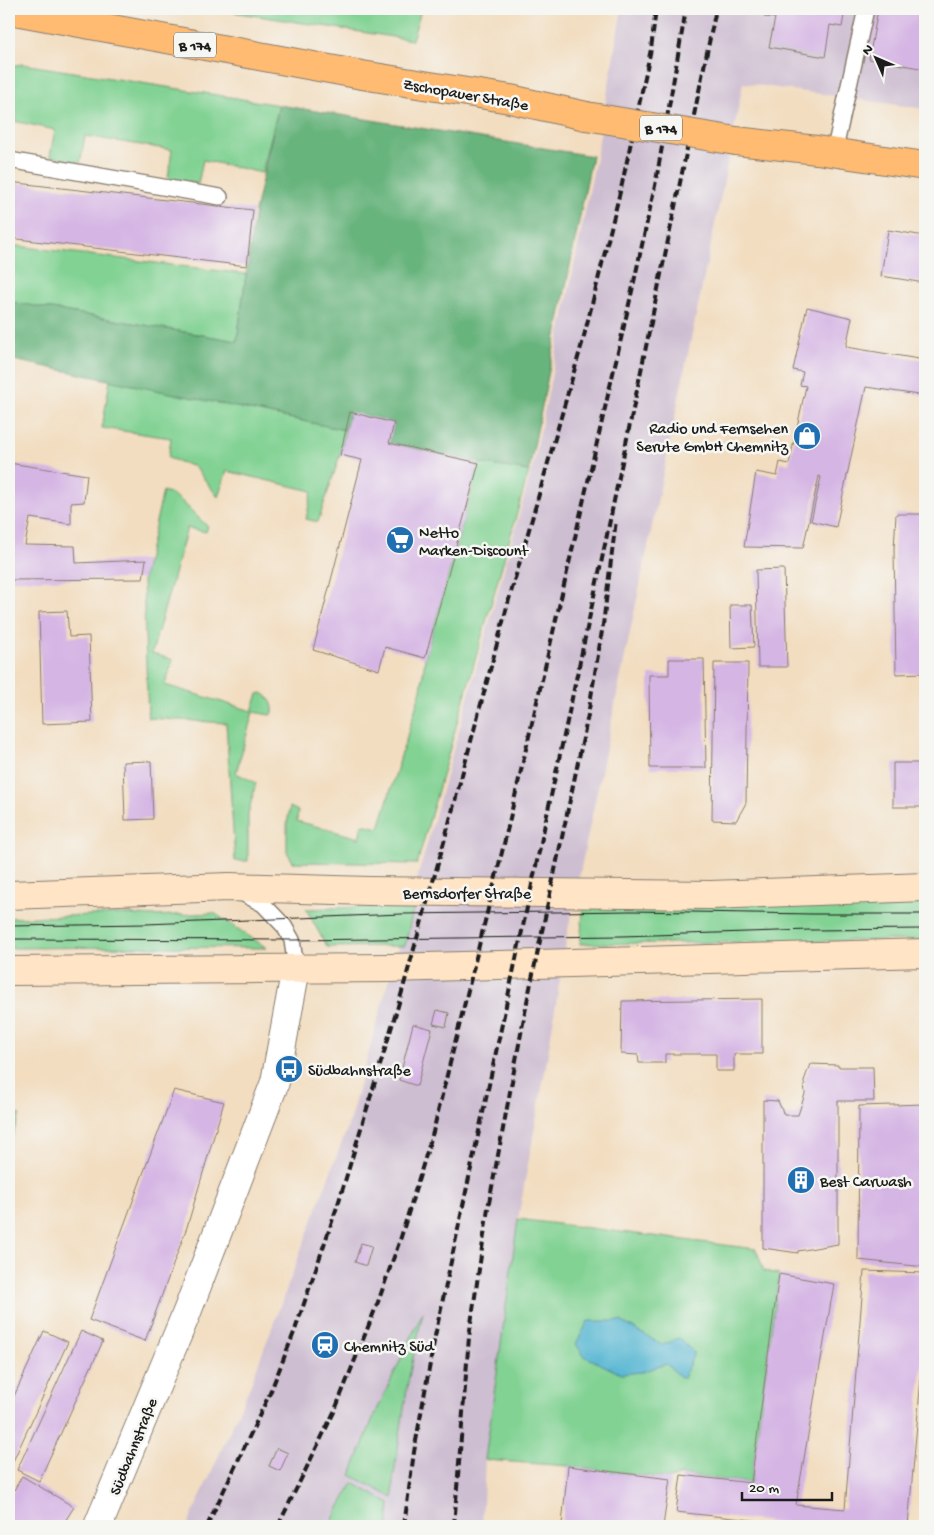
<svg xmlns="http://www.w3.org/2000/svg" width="934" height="1535" font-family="'Gochi Hand',sans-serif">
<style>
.industrial{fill:#cebed1}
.green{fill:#81d293;stroke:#4e7758}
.forest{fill:#68b47d;stroke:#42684c}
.water{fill:#53b5d2;stroke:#386877}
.building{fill:#d5b5e4}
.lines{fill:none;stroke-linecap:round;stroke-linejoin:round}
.lane-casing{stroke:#877c6e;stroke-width:18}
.street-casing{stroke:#877c6e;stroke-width:30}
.secondary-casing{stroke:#877c6e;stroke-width:30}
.primary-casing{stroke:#877c6e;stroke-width:30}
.lane{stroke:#fff;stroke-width:15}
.street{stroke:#fff;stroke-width:28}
.secondary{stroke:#ffe4c6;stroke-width:28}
.primary{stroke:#ffbb71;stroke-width:28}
.tram{stroke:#1c1c1c;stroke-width:1}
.rail{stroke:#1c1c1c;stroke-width:4;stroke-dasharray:8 4;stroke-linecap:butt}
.primary-bridge-casing{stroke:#877c6e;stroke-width:30;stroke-linecap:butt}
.primary-bridge{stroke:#ffbb71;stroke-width:28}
.labels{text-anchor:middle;stroke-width:5;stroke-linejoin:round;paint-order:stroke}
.shield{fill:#f6f6f2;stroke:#5d5d5c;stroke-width:1}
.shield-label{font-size:15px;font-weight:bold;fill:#1c1c1c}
.street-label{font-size:16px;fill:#1c1c1c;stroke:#f6f6f2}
.poi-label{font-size:16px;fill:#1c1c1c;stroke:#f6f6f2;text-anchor:start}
</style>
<rect width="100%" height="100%" fill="#f6f6f2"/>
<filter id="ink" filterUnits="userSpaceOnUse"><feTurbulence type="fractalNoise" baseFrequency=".02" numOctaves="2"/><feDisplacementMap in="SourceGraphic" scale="10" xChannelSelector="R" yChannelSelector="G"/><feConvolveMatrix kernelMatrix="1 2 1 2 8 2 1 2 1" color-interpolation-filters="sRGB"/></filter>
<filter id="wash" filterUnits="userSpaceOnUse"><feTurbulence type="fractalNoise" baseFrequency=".0096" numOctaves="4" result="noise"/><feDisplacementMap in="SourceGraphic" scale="20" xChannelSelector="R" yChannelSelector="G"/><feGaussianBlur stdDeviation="1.12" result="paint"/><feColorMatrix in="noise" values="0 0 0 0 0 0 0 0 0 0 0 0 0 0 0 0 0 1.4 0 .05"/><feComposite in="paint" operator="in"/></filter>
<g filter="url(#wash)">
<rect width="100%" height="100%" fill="#f2ddc0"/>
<path class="industrial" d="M622 9H925V109L743 83 724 181 567 935 547 1060 518 1219 485 1460 482 1526H187L248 1391 348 1126 534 462 596 158Z"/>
<path class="green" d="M213 9H415L421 10 412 40Z
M23 64 279 105 262 173 203 160 198 184 168 178 172 150 85 136 80 163 50 156 55 130 9 120V66Z
M9 245 246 274 237 341 11 302 9 298Z
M110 380 345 430 340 455 318 522 306 519 312 491 227 471 218 497 195 467 168 458 171 438 102 428Z
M479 463 529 471 417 864 293 862 287 852V824L290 807 298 811 297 821 359 838 362 824 379 828 421 690 425 658Z
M163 491C181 495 193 515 208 526L206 532 187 528 152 653 173 660 165 685 252 711 258 694 262 693C270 697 274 705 273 713L270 715 253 712 236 773 256 783 248 814V861H235L226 723 148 718 143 579Z
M584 901 924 902 925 940 580 944Z
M414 905 405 946 327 947 306 909Z
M214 913 267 948 146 947 9 948V918L122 914 154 916Z
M9 1110 20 1115 9 1145Z
M518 1219 756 1249 764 1271 779 1274 751 1483 681 1475 670 1479 568 1466 485 1460Z
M423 1312 408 1382 393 1481V1498L351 1475 371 1423Z
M353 1483 390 1504 388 1526H329Z"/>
<path class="forest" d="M279 105 592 156 529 471 479 463 389 443 394 423 350 413 345 430 9 359V316L11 302 237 341 255 211Z"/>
<path class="water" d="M588 1321H621L662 1345 679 1338 694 1353 683 1379 666 1364 642 1372 621 1374 584 1356 576 1344Z"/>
<g id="blocks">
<path class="building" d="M766 9H845L842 27 830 25 825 57 769 47 775 18 764 17Z
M878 9H925V69L869 59Z
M9 182 253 210 247 266 9 238Z
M888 230 925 236V283L881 276Z
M807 307 852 318 846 347 925 360V396L866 387 836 527 811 521 821 477 819 476 803 548 744 547 756 472 777 476 780 462 789 464 806 386 800 385 803 372 793 370Z
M350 412 394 423 389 443 479 463 425 658 385 647 379 670 313 650 362 460 340 455Z
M9 463 87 475 84 502 71 503V524L30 518 25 545 75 546 76 563 146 560 143 579 9 580Z
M896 514H925V673L896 674 894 549Z
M784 569 787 667H758L756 570Z
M730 605H752L754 647 731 648Z
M67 611 69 637 89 636 92 722 42 724 39 612Z
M669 659H704L706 768H650L649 675H669Z
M714 663H748L746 803 736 821 712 820Z
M151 761 153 819 125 820 123 762Z
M893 763H925V807H893Z
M762 999V1054H734V1071H716V1054H665V1063H639L638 1055 621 1054 622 1001Z
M437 1010 449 1013 446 1027 433 1024Z
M413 1024 432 1029 417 1086 399 1080Z
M810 1064 838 1065V1067H873L874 1101H838V1244L798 1251V1253L763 1248V1100L778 1101 784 1115H798L805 1094 804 1081Z
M174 1090 224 1102 187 1227 145 1341 89 1320Z
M925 1104V1267L858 1260 859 1106Z
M361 1243 372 1246 366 1266 355 1262Z
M864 1271 925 1273V1333L908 1526H809L676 1512 681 1475 751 1483 779 1274 834 1284 796 1505 845 1509Z
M44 1331 68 1342 9 1470V1407Z
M81 1331 103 1341 39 1481 17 1470Z
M277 1448 288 1453 280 1471 269 1466Z
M568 1466 670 1479 663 1526H586L562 1524Z
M22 1476 74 1507 62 1526H9V1499Z"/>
</g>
</g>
<g filter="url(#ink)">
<use href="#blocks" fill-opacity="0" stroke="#877c6e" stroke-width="1"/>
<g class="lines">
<defs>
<path id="lane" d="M834 153 866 9
M9 160 220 197
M240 892 263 904 284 926 292 940 296 968"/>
<path id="street" d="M98 1526 187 1312 275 1082 296 968"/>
<path id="secondary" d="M9 895 229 887 369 891 711 895 925 887
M9 971 391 968 925 953"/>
<path id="primary" d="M9 10 362 75 510 99 586 116
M736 141 817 150 925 166"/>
</defs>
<use href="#lane" class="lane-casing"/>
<use href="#street" class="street-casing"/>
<use href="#secondary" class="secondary-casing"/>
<use href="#primary" class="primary-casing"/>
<use href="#lane" class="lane"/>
<use href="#street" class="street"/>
<use href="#secondary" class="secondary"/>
<use href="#primary" class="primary"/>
<path class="tram" d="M9 926 146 924 402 914 631 911 812 914H925
M9 939 292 940 622 936 810 930 925 929"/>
<path class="rail" d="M207 1526 270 1393 295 1330 339 1201 398 1006 444 842 508 603 583 340 622 184 651 49 656 9
M278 1526 335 1410 378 1302 401 1237 433 1132 504 844 630 300 656 181 686 9
M404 1526 414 1452 435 1336 603 554 716 9
M454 1526 469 1337 488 1208 527 1002 588 715 603 625 616 520"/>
<defs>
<path id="primary-bridge" d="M586 116 736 141"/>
</defs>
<use href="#primary-bridge" class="primary-bridge-casing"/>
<use href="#primary-bridge" class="primary-bridge"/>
</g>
</g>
<defs>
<symbol id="shop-disc" viewBox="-11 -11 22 22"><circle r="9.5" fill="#1f6fb2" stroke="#f6f6f2"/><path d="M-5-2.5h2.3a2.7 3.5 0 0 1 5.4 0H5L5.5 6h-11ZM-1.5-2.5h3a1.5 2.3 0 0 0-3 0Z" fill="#fff"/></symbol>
<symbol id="supermarket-disc" viewBox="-11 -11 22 22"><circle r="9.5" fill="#1f6fb2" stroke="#f6f6f2"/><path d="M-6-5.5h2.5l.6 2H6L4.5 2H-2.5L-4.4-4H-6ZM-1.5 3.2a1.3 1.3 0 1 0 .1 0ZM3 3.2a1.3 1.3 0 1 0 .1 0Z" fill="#fff"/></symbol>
<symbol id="bus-disc" viewBox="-11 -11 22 22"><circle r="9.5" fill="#1f6fb2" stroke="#f6f6f2"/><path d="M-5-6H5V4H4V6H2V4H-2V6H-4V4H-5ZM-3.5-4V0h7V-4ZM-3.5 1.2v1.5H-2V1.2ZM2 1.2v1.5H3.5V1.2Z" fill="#fff"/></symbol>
<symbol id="building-disc" viewBox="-11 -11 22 22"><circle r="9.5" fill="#1f6fb2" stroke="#f6f6f2"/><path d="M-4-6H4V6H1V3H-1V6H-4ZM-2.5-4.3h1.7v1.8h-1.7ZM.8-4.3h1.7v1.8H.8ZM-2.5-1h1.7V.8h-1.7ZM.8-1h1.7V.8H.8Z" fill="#fff"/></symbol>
<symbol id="station-disc" viewBox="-11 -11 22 22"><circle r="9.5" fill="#1f6fb2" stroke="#f6f6f2"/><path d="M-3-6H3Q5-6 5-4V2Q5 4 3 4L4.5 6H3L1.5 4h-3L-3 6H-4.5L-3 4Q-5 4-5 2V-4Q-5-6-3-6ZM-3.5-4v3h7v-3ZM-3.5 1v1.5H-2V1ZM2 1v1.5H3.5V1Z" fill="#fff"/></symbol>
</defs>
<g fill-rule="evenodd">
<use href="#shop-disc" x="791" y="420" width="32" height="32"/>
<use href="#supermarket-disc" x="384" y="524" width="32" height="32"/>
<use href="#bus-disc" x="273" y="1053" width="32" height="32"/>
<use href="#building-disc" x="785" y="1164" width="32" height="32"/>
<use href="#station-disc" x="309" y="1329" width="32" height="32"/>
</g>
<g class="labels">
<g class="shield">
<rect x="174" y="32.5" width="42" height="25" rx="4"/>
<rect x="640" y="115.5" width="42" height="25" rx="4"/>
</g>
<g class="shield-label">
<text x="195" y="50">B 174</text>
<text x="661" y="133">B 174</text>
</g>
<g class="street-label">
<text transform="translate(466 93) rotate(10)" y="6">Zschopauer Straße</text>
<text x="467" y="898">Bernsdorfer Straße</text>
<text transform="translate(132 1446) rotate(-68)" y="6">Südbahnstraße</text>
</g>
<g class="poi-label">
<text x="788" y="433" text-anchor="end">Radio und Fernsehen<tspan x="788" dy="18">Serute GmbH Chemnitz</tspan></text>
<text x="419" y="537">Netto<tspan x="419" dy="18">Marken-Discount</tspan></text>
<text x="308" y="1075">Südbahnstraße</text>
<text x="820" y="1186">Best Carwash</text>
<text x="344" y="1351">Chemnitz Süd</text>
</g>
</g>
<rect width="934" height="1535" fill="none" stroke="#f6f6f2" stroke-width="30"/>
<g transform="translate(876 58) rotate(315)" stroke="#f6f6f2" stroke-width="4" paint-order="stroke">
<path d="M0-4L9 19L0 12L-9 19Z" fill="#1c1c1c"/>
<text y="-8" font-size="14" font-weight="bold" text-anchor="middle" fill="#1c1c1c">N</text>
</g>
<path d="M742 1492v8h90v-8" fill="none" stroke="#1c1c1c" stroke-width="2.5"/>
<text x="749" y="1492" font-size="15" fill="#1c1c1c" stroke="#f6f6f2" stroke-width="4" paint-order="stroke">20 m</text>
</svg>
